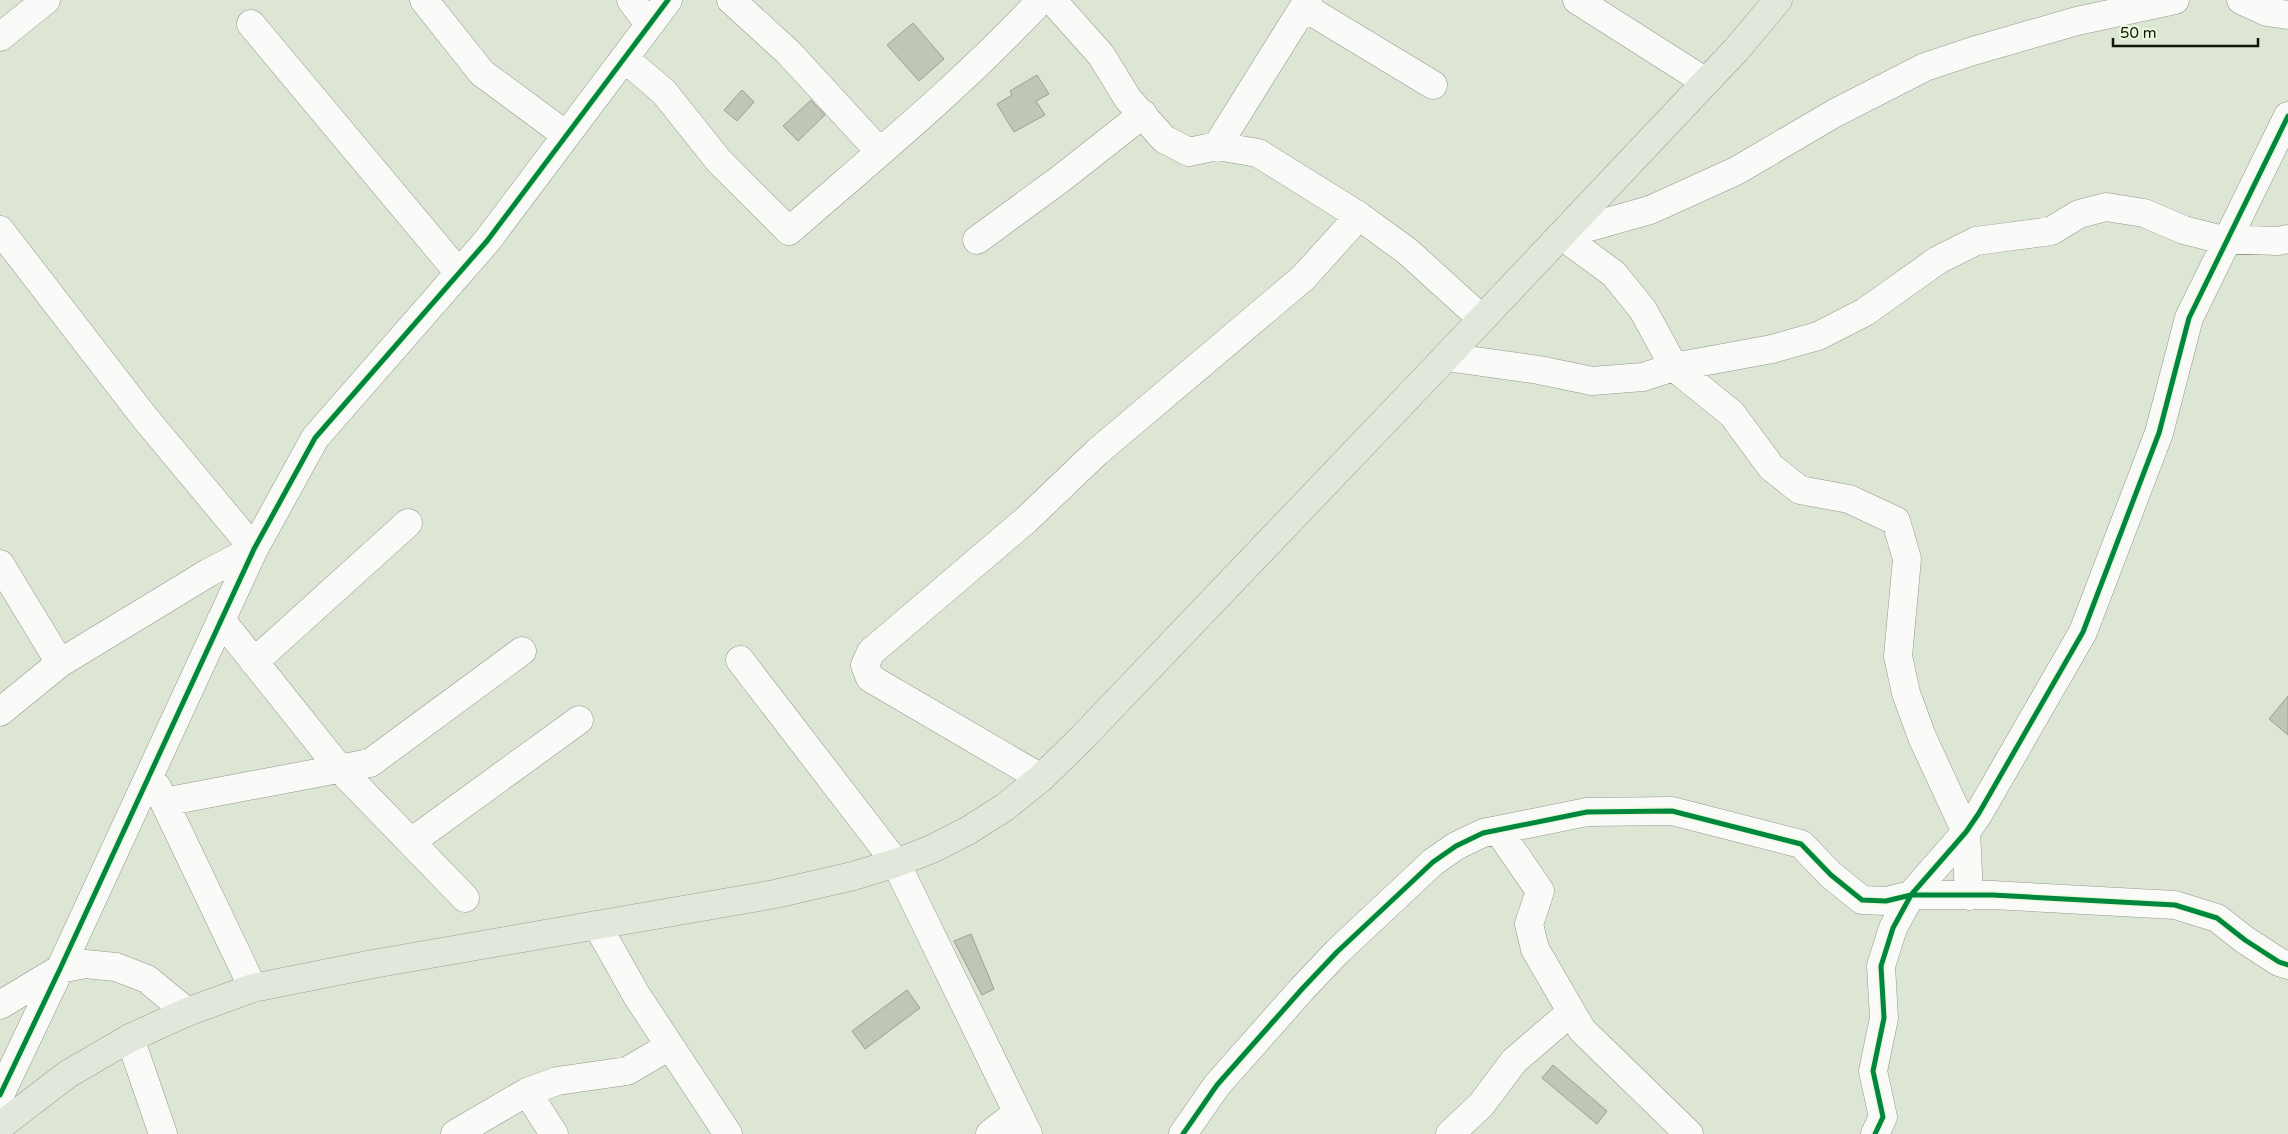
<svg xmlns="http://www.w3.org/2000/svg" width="2288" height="1134" font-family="'Varela Round',sans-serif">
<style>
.building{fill:#bfc6b7;stroke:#9aa094}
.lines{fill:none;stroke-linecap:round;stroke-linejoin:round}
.minor-casing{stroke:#92988b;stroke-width:29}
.major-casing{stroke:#97a18b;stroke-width:29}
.minor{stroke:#fafbf9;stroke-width:28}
.major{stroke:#e2e7dc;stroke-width:28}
.cycleway-casing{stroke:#eaf9db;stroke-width:8}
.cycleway{stroke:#00873e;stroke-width:5}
</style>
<rect width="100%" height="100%" fill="#dde5d5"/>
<path class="building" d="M913 23 944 59 919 81 887 45Z
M1037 75 1049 94 1036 101 1045 115 1014 132 997 104 1012 95 1010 91Z
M742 90 754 102 737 121 724 110Z
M811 100 825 115 798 141 783 126Z
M2288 696V735L2269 719Z
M971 934 994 989 982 995 954 941Z
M907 990 920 1008 865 1049 852 1031Z
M1553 1065 1607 1111 1597 1124 1542 1078Z"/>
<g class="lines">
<defs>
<path id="minor" d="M424 0 482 73 566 135
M631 0 649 24
M731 0 789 53 880 152
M1052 0 1101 55 1128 99 1164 139 1189 152 1217 146 1258 153 1359 216 1407 251 1482 319
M1577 0 1706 82
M2241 0 2267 12 2288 15
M1304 7 1433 85
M251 24 459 273
M0 37 46 0
M624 58 664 92 719 161 789 231C875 156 964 83 1041 0
M1217 146 1308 0
M0 230 145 418 254 549 208 573 60 663 0 712
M1561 235 1614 274 1643 310 1674 367 1732 414 1771 467 1800 490 1849 499 1896 521 1907 559 1898 656 1906 693 1922 737 1966 832 1969 896
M1561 235 1650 210 1736 171 1835 113 1925 67 1973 51 2077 21 2175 0
M977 240 1059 180 1143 114
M1446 357 1539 370 1592 381 1643 377 1674 367 1772 349 1818 336 1865 312 1938 260 1976 241 2051 231 2079 214 2106 207 2144 213 2184 230 2219 239 2278 241 2288 239
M0 564 60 663
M221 620 340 769 465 898
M740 660 896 863 1028 1134
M254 662 408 523
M1041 778 870 678 865 665 871 652 1026 520 1097 452 1303 278 1359 216
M157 787 253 988
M164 802 370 763 522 651
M1498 830 1540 891 1529 924 1535 949 1582 1030 1689 1134
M411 842 579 720
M597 925 637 996 728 1134
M0 1005 60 969 85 964 116 967 147 979 187 1012
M130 1038 163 1134
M527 1092 554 1134
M0 1095 60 969 254 549 315 438 487 241 668 0
M455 1134 527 1092 557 1081 627 1071 670 1046
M990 1134 1017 1113
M1183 1134 1217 1085 1302 989 1337 952 1433 862 1456 846 1483 833 1587 812 1672 811 1801 844 1831 875 1862 900 1886 901 1911 895H1992L2175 905 2217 918 2245 940 2279 962 2288 965
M1450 1134 1481 1105 1514 1061 1571 1012
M1875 1134 1883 1117 1873 1071 1884 1018 1881 966 1893 928 1911 895 1966 832 1979 813 2083 632 2159 433 2189 318 2288 116"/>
<path id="major" d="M0 1126 68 1074 130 1038 187 1012 253 988 373 964 775 894 853 876 896 863 932 849 969 830 1005 807 1041 778 1081 739 1446 357 1736 50 1778 0"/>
</defs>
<use href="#minor" class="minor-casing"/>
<use href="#major" class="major-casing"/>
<use href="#minor" class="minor"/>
<use href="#major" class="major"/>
<defs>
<path id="cycleway" d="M0 1095 60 969 254 549 315 438 487 241 668 0
M1183 1134 1217 1085 1302 989 1337 952 1433 862 1456 846 1483 833 1587 812 1672 811 1801 844 1831 875 1862 900 1886 901 1911 895H1992L2175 905 2217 918 2245 940 2279 962 2288 965
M1875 1134 1883 1117 1873 1071 1884 1018 1881 966 1893 928 1911 895 1966 832 1979 813 2083 632 2159 433 2189 318 2288 116"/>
</defs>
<use href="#cycleway" class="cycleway-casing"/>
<use href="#cycleway" class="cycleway"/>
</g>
<path d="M2113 38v8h145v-8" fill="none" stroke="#11160b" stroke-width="2.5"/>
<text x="2120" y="38" font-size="15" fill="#11160b" stroke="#eaf9db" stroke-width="4" paint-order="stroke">50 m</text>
</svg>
